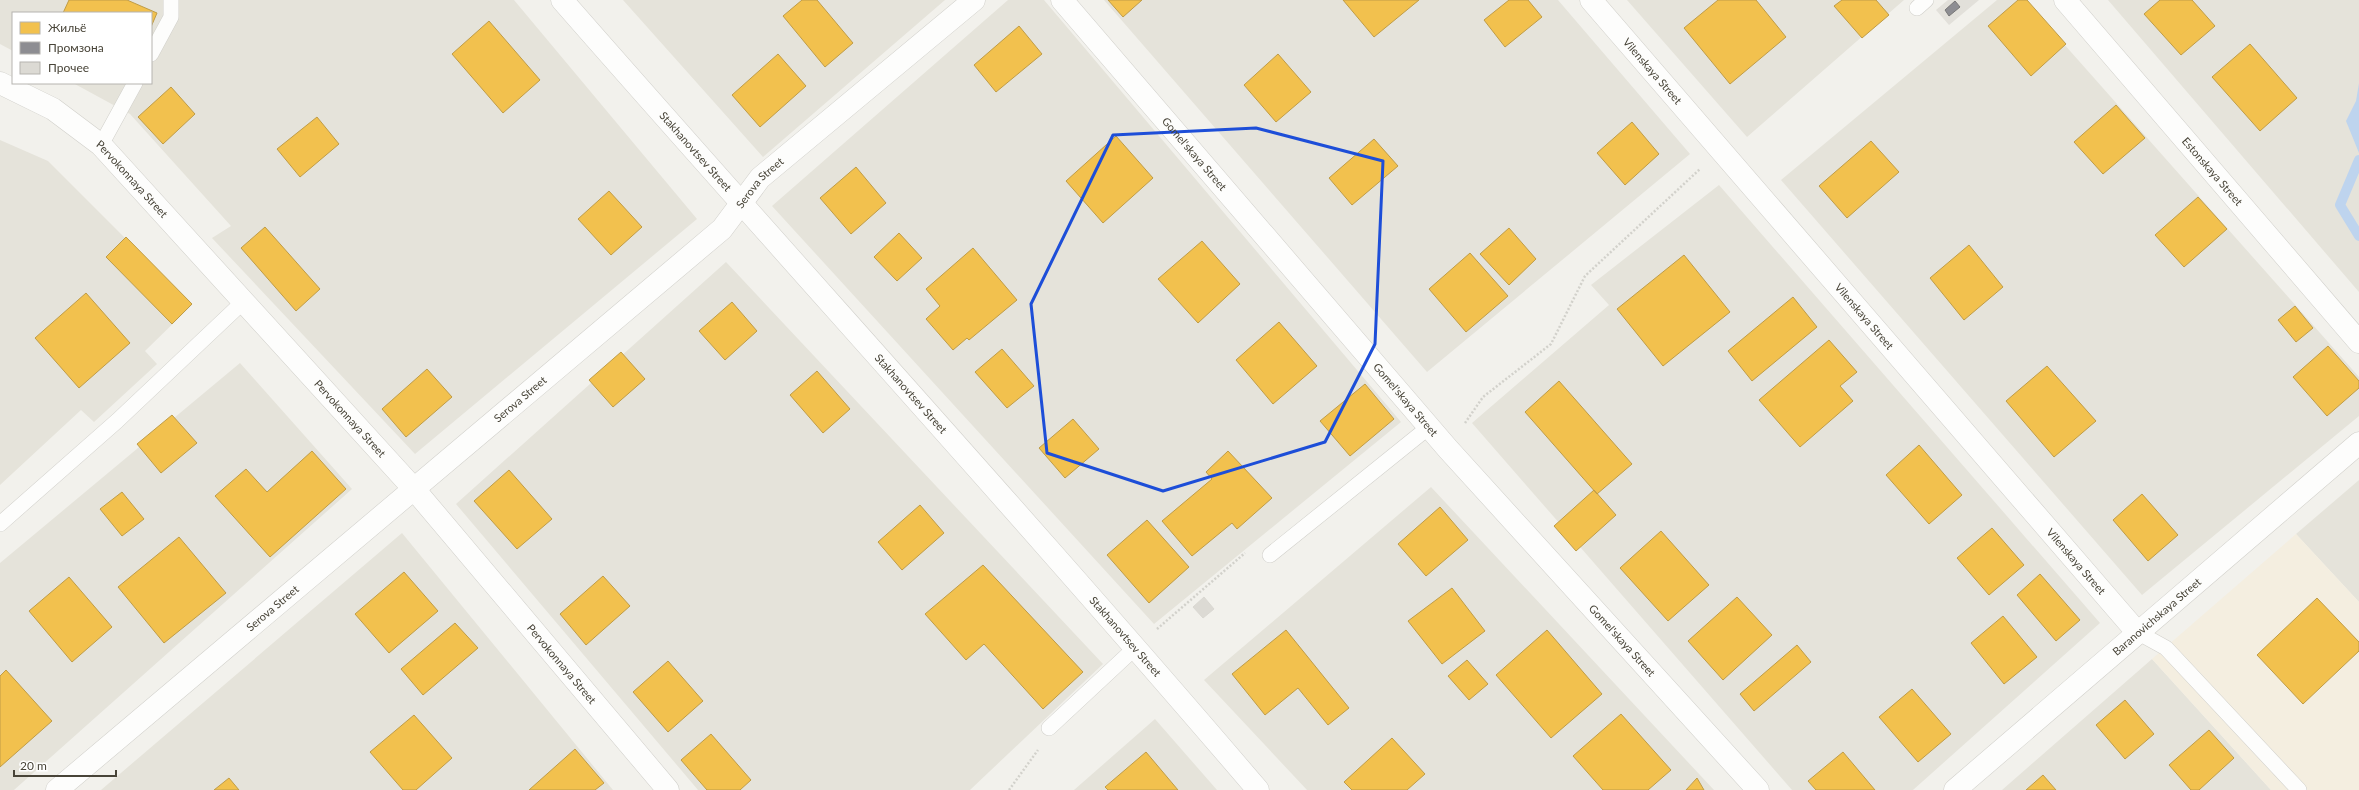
<svg xmlns="http://www.w3.org/2000/svg" width="2359" height="790" font-family="Lato,sans-serif">
<style>
.residential{fill:#e5e3da}
.commercial{fill:#f4eee0}
.industrial{fill:#e2e0da}
.water{fill:#bed4ee}
.homes{fill:#f2c14e;stroke:#bf9c47}
.industry{fill:#8d8d92;stroke:#787777}
.lines{fill:none;stroke-linecap:round;stroke-linejoin:round}
.stream{stroke:#bed4ee;stroke-width:10}
.building{fill:#dcdad4;stroke:#dad8d2}
.service-casing{stroke:#d0cfca;stroke-width:16}
.minor-casing{stroke:#d0cfca;stroke-width:23}
.path{stroke:#d2d1cb;stroke-width:2.5;stroke-dasharray:2 2;stroke-linecap:butt}
.service{stroke:#fdfdfc;stroke-width:15}
.minor{stroke:#fdfdfc;stroke-width:22}
.marked{fill:none;stroke:#1d4ed8;stroke-width:3;stroke-linejoin:round}
.labels{text-anchor:middle;stroke-width:4;stroke-linejoin:round;paint-order:stroke}
.street-label{font-size:11px;fill:#484438;stroke:#fff}
</style>
<rect width="100%" height="100%" fill="#f2f1ec"/>
<path class="residential" d="M0 0H514L697 219 415 454 212 238 231 226 130 114 73 83H151V13H13V51L0 44Z
M623 0H945L763 157Z
M1008 0H1044L1401 422 1154 624 772 206Z
M1104 0H1558L1690 154 1427 372Z
M1627 0H1904L1747 137Z
M1997 0H2025L2359 377V416L2142 595 1781 180Z
M2108 0H2359V292Z
M0 140 48 161 192 305 145 351 157 364 94 422 81 410 0 485Z
M1719 185 2100 623 1913 790H1792L1472 423 1609 305 1591 285Z
M726 262 1103 664 970 790H698L456 504Z
M240 363 352 489 14 790H0V563Z
M2359 480V602L2296 534Z
M1431 487 1714 790H1307L1204 680Z
M402 533 613 790H101Z
M2152 659 2271 790H2002Z
M1155 719 1217 790H1074Z"/>
<path class="commercial" d="M2296 534 2359 602V790H2271L2152 659Z"/>
<path class="industrial" d="M1948 0H1979L1949 25 1936 10Z"/>
<path class="water" d="M2359 83V153L2346 121 2356 101Z"/>
<path class="homes" d="M69 0H127L157 13 151 27V13H63Z
M802 0H817L853 43 825 67 783 16Z
M1108 0H1142L1123 17Z
M1343 0H1419L1374 37Z
M1509 0H1528L1542 17 1505 47 1484 20Z
M1718 0H1756L1786 37 1730 84 1684 28Z
M1842 0H1876L1889 15 1862 38 1834 6Z
M2018 0H2027L2066 44 2031 76 1988 26Z
M2160 0H2192L2215 26 2181 55 2144 14Z
M489 21 540 80 503 113 452 54Z
M1019 26 1042 54 996 92 974 65Z
M2250 44 2297 98 2260 131 2212 77Z
M778 54 806 86 760 127 732 95Z
M1278 54 1311 92 1276 122 1244 85Z
M171 87 195 114 163 144 138 117Z
M2116 105 2145 138 2103 174 2074 142Z
M317 117 339 144 300 177 277 149Z
M1632 122 1659 154 1625 185 1597 153Z
M1116 136 1153 178 1103 223 1066 181Z
M1374 139 1398 166 1352 205 1329 178Z
M1871 141 1899 172 1847 218 1819 186Z
M856 167 886 203 851 234 820 198Z
M609 191 642 227 611 255 578 219Z
M2198 197 2227 229 2184 267 2155 235Z
M265 227 320 289 296 311 241 248Z
M1509 228 1536 259 1509 285 1480 254Z
M899 233 922 258 897 281 874 257Z
M126 237 192 304 172 324 106 257Z
M1202 241 1240 284 1198 323 1158 279Z
M1969 245 2003 287 1964 320 1930 278Z
M973 248 1017 300 969 340 967 338 953 350 926 319 940 306 926 289Z
M1470 253 1508 296 1466 332 1429 289Z
M1684 255 1730 312 1663 366 1617 309Z
M86 293 130 343 79 388 35 338Z
M1793 297 1817 327 1752 381 1728 351Z
M732 302 757 331 725 360 699 331Z
M2295 306 2313 328 2296 342 2278 320Z
M1279 322 1317 366 1273 404 1236 360Z
M1829 340 1857 372 1840 386 1853 401 1800 447 1759 400Z
M2328 346 2359 381V388L2327 416 2293 377Z
M1002 349 1034 386 1007 408 975 372Z
M621 352 645 379 613 407 589 380Z
M2047 366 2096 421 2054 457 2006 401Z
M427 369 452 397 406 437 382 409Z
M817 371 850 409 823 433 790 395Z
M1559 381 1632 464 1597 494 1525 412Z
M1365 384 1394 419 1350 456 1320 421Z
M172 415 197 443 161 473 137 444Z
M1073 419 1099 449 1065 478 1039 448Z
M1919 445 1962 495 1929 524 1886 475Z
M312 451 346 489 270 557 215 496 246 469 267 492Z
M1228 451 1272 498 1237 529 1232 523 1192 556 1162 521 1212 479 1206 472Z
M509 470 552 519 517 549 474 501Z
M1594 490 1616 515 1576 551 1554 526Z
M122 492 144 519 122 536 100 509Z
M2142 494 2178 535 2148 561 2113 520Z
M920 505 944 533 902 570 878 542Z
M1440 507 1468 540 1426 576 1398 544Z
M1147 520 1189 567 1149 603 1107 555Z
M1992 528 2024 565 1989 595 1957 558Z
M1661 531 1709 585 1668 621 1620 568Z
M179 537 226 593 164 643 118 587Z
M983 565 1083 672 1043 709 984 644 966 660 925 614Z
M404 572 438 611 389 653 355 614Z
M2040 574 2080 620 2056 641 2017 595Z
M603 576 630 606 586 645 560 614Z
M69 577 112 627 72 662 29 611Z
M1452 588 1485 631 1442 664 1408 621Z
M1737 597 1772 635 1723 680 1688 641Z
M2317 598 2359 642V651L2303 704 2257 655Z
M2003 616 2037 657 2004 684 1971 643Z
M455 623 478 648 423 695 401 669Z
M1286 630 1349 708 1328 725 1298 688 1265 715 1232 674Z
M1547 630 1602 694 1551 738 1496 675Z
M1797 645 1811 662 1754 711 1740 694Z
M1467 660 1488 684 1469 700 1448 676Z
M668 661 703 701 668 732 633 692Z
M6 670 52 721 0 767V676Z
M1912 689 1951 734 1918 762 1879 717Z
M2125 700 2154 734 2125 759 2096 725Z
M1621 714 1671 770 1648 790H1603L1573 756Z
M414 715 452 758 416 790H403L370 752Z
M2209 730 2234 758 2199 790H2191L2169 765Z
M711 734 751 780 740 790H707L681 760Z
M1392 738 1425 774 1407 790H1352L1344 782Z
M575 749 604 783 595 790H529Z
M1146 752 1178 790H1108L1105 787Z
M1843 752 1875 790H1816L1808 781Z
M2043 775 2056 790H2026Z
M229 778 239 790H214Z
M1697 778 1704 790H1686Z"/>
<path class="industry" d="M1955 1 1960 7 1949 16 1945 10Z"/>
<g class="lines">
<path class="stream" d="M2359 160 2340 205 2359 236"/>
</g>
<path class="building" d="M1204 597 1214 609 1203 618 1193 607Z"/>
<g class="lines">
<defs>
<path id="service" d="M1917 8 1926 0
M151 54 171 17V0
M101 145 135 83
M0 524 117 421 243 302
M1270 555 1429 427
M2137 632 2166 648 2299 790
M1049 728 1136 647"/>
<g id="minor">
<path id="s1" d="M562 0C793 264 1030 523 1258 790"/>
<path id="s2" d="M1062 0 1448 449 1758 790"/>
<path id="s3" d="M1591 0 2137 632"/>
<path id="s4" d="M2065 0 2359 342"/>
<path id="s5" d="M0 83 53 109 101 145 414 489 668 790"/>
<path id="s6" d="M57 790 722 229 760 178 974 0"/>
<path id="s7" d="M1955 790 2359 443"/>
</g>
</defs>
<use href="#service" class="service-casing"/>
<use href="#minor" class="minor-casing"/>
<path class="path" d="M1465 423 1483 397 1551 344 1585 276 1700 169
M1157 629 1245 553
M1009 790 1038 750"/>
<use href="#service" class="service"/>
<use href="#minor" class="minor"/>
</g>
<path class="marked" d="M1256 128 1383 161 1375 344 1325 442 1163 491 1047 453 1031 304 1113 135Z"/>
<g class="labels">
<g class="street-label">
<text dy="4" stroke="none"><textPath href="#s3" startOffset="94">Vilenskaya Street</textPath></text>
<text dy="4" stroke="none"><textPath href="#s1" startOffset="202">Stakhanovtsev Street</textPath></text>
<text dy="4" stroke="none"><textPath href="#s2" startOffset="203">Gomel'skaya Street</textPath></text>
<text dy="4" stroke="none"><textPath href="#s4" startOffset="226">Estonskaya Street</textPath></text>
<text dy="4" stroke="none"><textPath href="#s5" startOffset="165">Pervokonnaya Street</textPath></text>
<text dy="4" stroke="none"><textPath href="#s6" startOffset="930">Serova Street</textPath></text>
<text dy="4" stroke="none"><textPath href="#s3" startOffset="418">Vilenskaya Street</textPath></text>
<text dy="4" stroke="none"><textPath href="#s1" startOffset="526">Stakhanovtsev Street</textPath></text>
<text dy="4" stroke="none"><textPath href="#s6" startOffset="606">Serova Street</textPath></text>
<text dy="4" stroke="none"><textPath href="#s2" startOffset="527">Gomel'skaya Street</textPath></text>
<text dy="4" stroke="none"><textPath href="#s5" startOffset="489">Pervokonnaya Street</textPath></text>
<text dy="4" stroke="none"><textPath href="#s3" startOffset="742">Vilenskaya Street</textPath></text>
<text dy="4" stroke="none"><textPath href="#s6" startOffset="282">Serova Street</textPath></text>
<text dy="4" stroke="none"><textPath href="#s7" startOffset="266">Baranovichskaya Street</textPath></text>
<text dy="4" stroke="none"><textPath href="#s1" startOffset="850">Stakhanovtsev Street</textPath></text>
<text dy="4" stroke="none"><textPath href="#s2" startOffset="851">Gomel'skaya Street</textPath></text>
<text dy="4" stroke="none"><textPath href="#s5" startOffset="813">Pervokonnaya Street</textPath></text>
</g>
</g>
<rect x="12" y="12" width="140" height="72" fill="#ffffff" stroke="#b6b4af"/>
<rect x="20" y="22" width="20" height="12" fill="#f2c14e" stroke="#b6b4af"/>
<text x="48" y="32" font-size="12" fill="#484438">Жильё</text>
<rect x="20" y="42" width="20" height="12" fill="#8d8d92" stroke="#b6b4af"/>
<text x="48" y="52" font-size="12" fill="#484438">Промзона</text>
<rect x="20" y="62" width="20" height="12" fill="#dcdad4" stroke="#b6b4af"/>
<text x="48" y="72" font-size="12" fill="#484438">Прочее</text>
<path d="M14 770v6h102v-6" fill="none" stroke="#484438" stroke-width="2"/>
<text x="20" y="770" font-size="12" fill="#484438" stroke="#ffffff" stroke-width="3" paint-order="stroke">20 m</text>
</svg>
